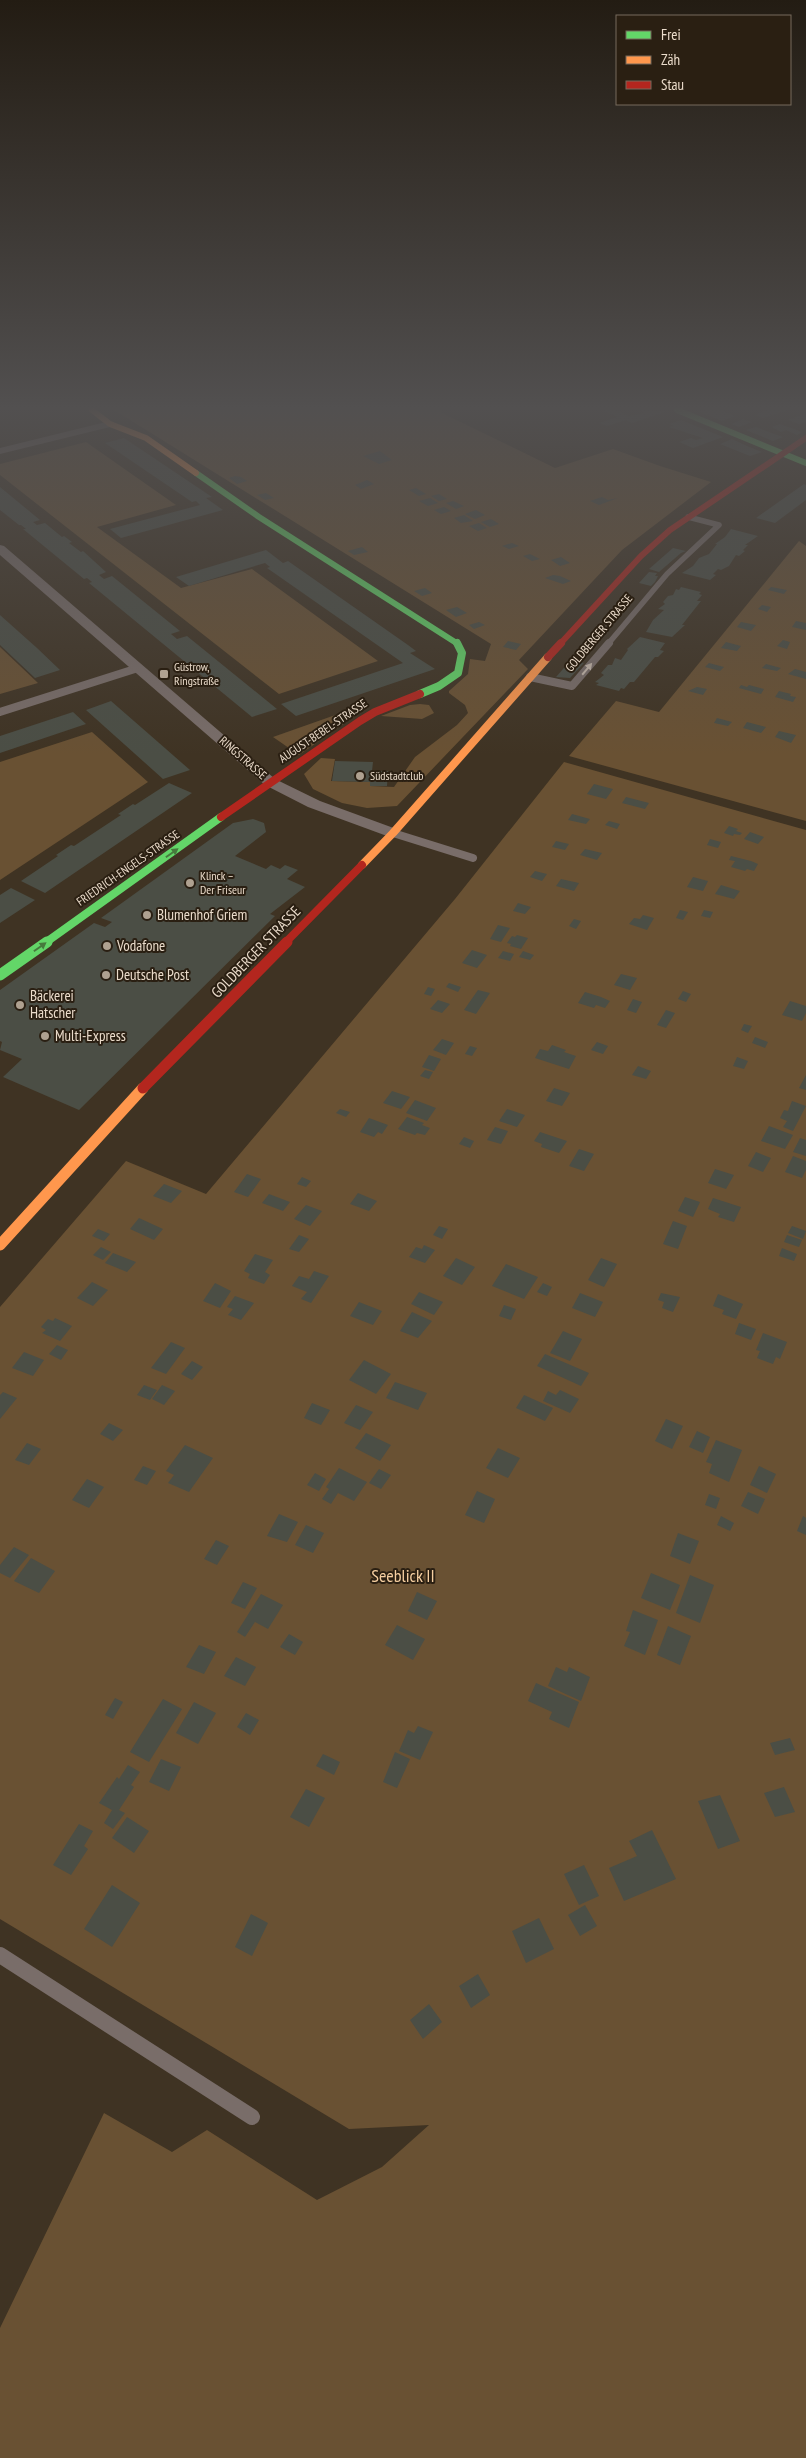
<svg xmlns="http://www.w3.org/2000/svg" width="806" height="2458" font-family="'PT Sans Narrow',sans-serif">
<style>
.green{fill:#695133}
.building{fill:#4b4e45}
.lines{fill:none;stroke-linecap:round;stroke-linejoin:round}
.lane-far2{stroke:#796d69;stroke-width:5.5}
.lane-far1{stroke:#796d69;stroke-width:8}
.lane{stroke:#796d69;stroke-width:16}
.street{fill:#796d69;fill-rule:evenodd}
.fast-far2{stroke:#63d668;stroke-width:6}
.fast-far1{stroke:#63d668;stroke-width:8}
.fast{stroke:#63d668;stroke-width:11}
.slow-far2{stroke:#ff974d;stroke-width:6}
.slow-far1{stroke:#ff974d;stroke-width:8}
.slow{stroke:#ff974d;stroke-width:11}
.jam-far2{stroke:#b3261e;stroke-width:6}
.jam-far1{stroke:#b3261e;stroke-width:8}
.jam{stroke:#b3261e;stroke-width:11}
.oneway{fill:#c9bbae}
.oneway2{fill:#467a3d}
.poi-dot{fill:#afa190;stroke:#2a1f12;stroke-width:2}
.labels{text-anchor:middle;stroke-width:4;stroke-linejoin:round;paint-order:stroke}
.far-street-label{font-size:12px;fill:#ebdccb;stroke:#2a1f12}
.far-poi-label{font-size:12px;fill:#ebdccb;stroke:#2a1f12;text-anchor:start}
.poi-label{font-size:15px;fill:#ebdccb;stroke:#2a1f12;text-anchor:start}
.street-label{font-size:15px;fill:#ebdccb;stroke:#2a1f12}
.near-park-label{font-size:18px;fill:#f6cfa1;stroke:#2a1f12}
</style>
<rect width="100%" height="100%" fill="#3f3323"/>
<path class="green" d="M114 410H442L440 412 555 468 613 449 660 466 711 482 622 550 519 660 528 669 397 806 367 808 342 803 313 789 304 774 321 758 335 759 331 781 370 782V786L394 787 415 757 457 725 468 713 465 705 449 693V691L468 674 470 659 485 661 491 644Z
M86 442 176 505 97 527 181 588 252 569 378 661 279 694 0 475V464Z
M799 541 806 546V821L569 756 616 701 659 712Z
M0 647 38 683 0 694Z
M420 704 429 705 434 713 422 719 381 716 410 705Z
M358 707 362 711 299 755 273 737Z
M92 732 148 782 0 880V762Z
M564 762 806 830V2458H0V2328L104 2113 172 2152 207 2130 317 2200 382 2167 429 2125 349 2129 0 1919V1307L126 1161 206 1194 455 899Z"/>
<path class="building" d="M607 410H616L629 416 645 413 640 410 665 412 632 423 626 420 607 426 599 423 617 417 604 411Z
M705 410H721L735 416 722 421 700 412Z
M767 410H785V411L763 418 755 415Z
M806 413V422L799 424 788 420Z
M743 419 752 422 739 427 731 424Z
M681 420 696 426 723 437 693 448 679 442 691 438 696 440 703 438 669 427 674 426 669 424Z
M780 424 802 432 797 435 786 430 781 432 772 427Z
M756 427 769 432 783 437 773 441 746 430Z
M124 438 212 497 206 498 223 510 121 538 110 529 200 505 196 501 192 502 105 443Z
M732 439 747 446 762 452 750 456 720 444Z
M380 451 392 460 379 464 363 456Z
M235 476 241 477 247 481 237 484 229 478Z
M367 480 374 484 361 489 355 485Z
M804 484 806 485V500L775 523 756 518Z
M0 487 40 520 33 522 37 525 45 523 62 537 64 536 72 542 69 543 81 552 83 551 106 572 99 575 104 579 112 576 180 631 171 634 177 639 187 636 277 709 252 717 89 583 92 582 87 578 84 579 23 529H26L21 525H19L0 510Z
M416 488 426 494 419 496 409 490Z
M266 493 274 498 265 500 257 495Z
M439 494 447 499 439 501 431 496Z
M602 497 608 500 618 498 599 505 590 501Z
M430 498 438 503 428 506 419 501Z
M453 501 464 506 456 509 446 503Z
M444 507 451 511 441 514 434 510Z
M476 510 485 515 475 519 465 514Z
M464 515 473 521 461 523 454 518Z
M491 519 499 524 490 527 481 522Z
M479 523 487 528 478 531 469 526Z
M731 529 758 536 745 545H748L743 550 745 551 739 556 736 555 729 566 721 570 718 569 713 574 716 575 710 580 682 573 693 566 699 558 709 554 717 544H715L725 537Z
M512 543 519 546 509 549 502 546Z
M362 547 368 552 354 555 348 551Z
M673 548 686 551 681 553 659 572 649 569Z
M266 550 283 563 288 561 408 645 416 651 410 653 435 669 296 716 281 704 403 663 267 568 270 567 265 563 189 586 176 577Z
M530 554 540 559 532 561 523 556Z
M561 557 570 563 560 566 551 560Z
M649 572 657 573 655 576H658L655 582 651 586 639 583Z
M553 575 560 576 571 581 563 584 545 578Z
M681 587 701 592 699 594 702 595 697 601H701L682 625H685L672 637 646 632 653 620 664 610 658 609 665 604 663 602 668 596 673 595 676 589 679 590Z
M771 587 787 590 784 594 768 590Z
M425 588 432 593 422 596 414 591Z
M762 605 771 607 767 612 758 609Z
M457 607 467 613 456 617 446 610Z
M0 615 37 648 60 670 35 678 0 645Z
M796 621 806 623V630L792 627Z
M479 622 485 625 474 629 469 625Z
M741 622 756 625 751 631 737 627Z
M640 637 665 643 660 650 664 651 658 657H655L634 682H630L624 689 621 688 619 691 596 685 599 683 595 682 604 675 601 673 608 665H612L615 658 621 660 628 650 627 649Z
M783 640 790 642 787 649 777 646Z
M508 641 521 644 516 650 503 647Z
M726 642 741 646 737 651 721 648Z
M571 660 584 663 570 678 556 677Z
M709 663 724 667 720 671 705 667Z
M766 664 781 668 777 671 762 668Z
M795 669 806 672V679L788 674Z
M741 685 747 687 749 685 764 689 761 694 739 688Z
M697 687 707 689 703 695 688 691Z
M779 691 791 694 790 696 796 697 793 702 775 697Z
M111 701 142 728 190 770 163 779 86 710Z
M73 712 86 724 0 753V736Z
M717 718 732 722 728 726 714 723Z
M747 722 766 727 761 733 743 728Z
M779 731 796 735 791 743 775 737Z
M335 761 373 762 372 771H388L387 786H370V782L332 781Z
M169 783 192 793 45 893 21 881 58 856 56 855 71 845 74 846 121 815 118 814 133 804 135 805Z
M594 784 613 789 606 799 587 794Z
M626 797 649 803 645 809 622 803Z
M572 814 590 819 586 824 568 820Z
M253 819 264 823 266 832 235 856 266 869 271 865 280 869 285 865 298 870 287 879 305 887 270 914 275 916 79 1110 3 1077 22 1059 0 1050 2 1042 0 1041V990L94 923 105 927 112 922 101 918 233 823Z
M609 821 620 824 617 829 605 825Z
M729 826 738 829 736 831 742 833 740 835 734 834 733 836 724 833Z
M750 832 764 837 758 844 744 839Z
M710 839 721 842 718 848 707 845Z
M556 841 569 844 565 850 552 847Z
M585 849 602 853 597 860 580 855Z
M731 856 751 861 758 864 754 871 747 869 745 871 731 867 735 861 729 860Z
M535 871 547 874 542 881 530 877Z
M693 877 708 881 703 891 687 887Z
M561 879 579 883 574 891 556 886Z
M721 885 740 891 734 899 715 894Z
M11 888 35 900 0 923V895Z
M518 903 531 907 525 914 513 911Z
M680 910 688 912 683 920 676 918Z
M704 910 713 912 710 918 701 916Z
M643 915 654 918 647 930 629 924 634 918 640 919Z
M574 919 581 921 576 929 569 926Z
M498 925 510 928 501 942 490 939Z
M517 935 528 938 521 949 510 946 511 944 507 943 512 936 515 937Z
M472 950 487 955 477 968 462 963Z
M503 951 514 954 510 961 498 958Z
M523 951 534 955 530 960 519 957Z
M621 974 637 978 630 990 614 985Z
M449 983 461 987 458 992 446 987Z
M428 987 435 989 431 996 424 994Z
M478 990 490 993 476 1014 464 1010Z
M683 991 691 994 686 1002 678 999Z
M585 992 601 997 610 1001 605 1008 596 1005 594 1008 578 1003Z
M633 999 642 1002 636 1013 627 1010Z
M438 1000 450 1004 442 1013 430 1009Z
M790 1001 806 1006V1013L802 1021 782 1015Z
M666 1010 675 1013 666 1028 657 1025Z
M744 1024 752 1026 748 1033 741 1030Z
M755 1037 768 1042 765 1048 752 1043Z
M442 1039 454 1043 446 1055 433 1050Z
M597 1042 608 1046 603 1054 591 1050Z
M552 1045 566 1050 564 1052 576 1056 569 1069 535 1058 540 1049 548 1051Z
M470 1046 477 1048 472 1056 465 1054Z
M429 1055 441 1059 434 1071 422 1067Z
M737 1057 748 1061 744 1069 733 1066Z
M638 1066 651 1071 646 1079 632 1075Z
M425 1070 433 1072 429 1079 420 1076Z
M806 1075V1090L799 1088Z
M554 1088 570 1093 562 1106 546 1101Z
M392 1091 410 1097 401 1109 383 1103Z
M415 1100 436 1108 427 1121 406 1113Z
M792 1101 806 1106 793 1131 783 1127 787 1121 780 1118 784 1110 788 1111Z
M340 1109 350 1112 346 1117 336 1113Z
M507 1109 525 1115 517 1127 499 1121Z
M407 1117 424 1123 422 1125 430 1128 425 1135 417 1133 415 1135 398 1129Z
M369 1118 388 1125 382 1134 378 1132 374 1137 360 1132Z
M769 1126 793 1135 785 1149 761 1141Z
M495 1127 508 1131 501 1144 487 1140Z
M540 1132 567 1141 559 1153 541 1147 542 1144 534 1141Z
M464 1137 474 1141 470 1148 459 1144Z
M800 1138 806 1140V1156L793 1152Z
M579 1149 594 1154 584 1171 569 1166Z
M756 1152 771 1158 763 1172 748 1166Z
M793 1156 806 1161V1170L802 1178 785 1172Z
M715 1169 734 1175 726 1189 708 1183Z
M247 1174 261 1179 248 1197 234 1192Z
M302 1177 311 1181 306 1187 297 1184Z
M164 1184 182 1191 171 1203 153 1196Z
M358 1193 377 1201 369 1211 350 1204Z
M269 1194 290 1202 283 1211 262 1203Z
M685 1197 700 1202 693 1217 678 1211Z
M713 1198 741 1207 734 1222 718 1217 720 1214 708 1209Z
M306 1205 322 1211 310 1226 294 1219Z
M139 1218 163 1229 154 1240 130 1229Z
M673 1221 687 1226 678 1249 663 1244Z
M439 1226 448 1229 442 1239 433 1235Z
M792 1226 806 1231 803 1239 788 1233Z
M98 1229 110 1234 104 1241 92 1236Z
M299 1235 309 1239 299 1252 289 1249Z
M787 1235 802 1240 799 1247 784 1242Z
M424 1245 435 1250 425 1263 409 1257 416 1247 422 1249Z
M101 1247 111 1252 103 1260 93 1255Z
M782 1248 797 1254 794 1261 779 1256Z
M113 1253 136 1262 127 1272 105 1263Z
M255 1254 273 1260 265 1272 270 1275 264 1284 248 1278 250 1274 244 1271Z
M456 1258 475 1267 462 1285 443 1276Z
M601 1258 617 1264 604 1287 588 1280Z
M506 1264 538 1277 524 1299 492 1286Z
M314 1271 329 1276 311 1303 301 1299 307 1292 292 1286 299 1276 309 1279Z
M92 1282 108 1290 93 1306 77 1298Z
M215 1283 231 1291 220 1308 203 1301Z
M543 1283 552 1287 547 1296 537 1292Z
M419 1292 443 1302 434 1315 411 1304Z
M580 1293 603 1302 595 1317 572 1308Z
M661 1293 680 1297 673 1312 662 1308 664 1302 658 1300Z
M718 1294 743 1304 736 1319 722 1314 724 1310 713 1306Z
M235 1296 254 1303 241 1320 228 1315 233 1309 227 1307Z
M359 1302 382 1311 373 1325 350 1316Z
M504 1305 516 1309 511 1320 499 1316Z
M412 1312 432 1321 418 1338 400 1331Z
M55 1318 72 1326 60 1341 42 1333 46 1330 41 1327 48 1319 53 1321Z
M739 1323 756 1329 751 1340 735 1334Z
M563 1331 582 1339 570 1361 550 1353Z
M763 1333 787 1342 780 1359 776 1357 773 1364 757 1358 760 1351 756 1350Z
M171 1342 185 1348 166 1374 151 1368Z
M57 1345 68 1350 61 1360 49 1354Z
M24 1352 44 1360 33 1376 12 1368Z
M545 1354 589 1373 581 1386 537 1366Z
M364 1360 391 1374 376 1394 349 1380Z
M192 1361 203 1367 192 1380 181 1374Z
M395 1382 427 1393 418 1410 386 1398Z
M144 1385 157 1390 150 1400 137 1395Z
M162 1385 175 1391 164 1405 152 1399Z
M560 1390 579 1399 570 1413 543 1401 548 1391 556 1395Z
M3 1392 17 1398 0 1419V1395Z
M524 1395 553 1408 545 1421 516 1408Z
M312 1403 330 1410 321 1425 304 1418Z
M356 1405 373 1412 360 1430 344 1423Z
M666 1419 683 1426 672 1449 655 1441Z
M109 1423 123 1430 113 1441 100 1434Z
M697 1431 710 1437 703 1453 689 1447Z
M366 1433 391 1445 380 1461 355 1448Z
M716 1440 742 1450 729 1482 709 1473 712 1464 706 1462Z
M27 1443 41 1449 29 1465 15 1460Z
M185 1445 213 1458 189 1492 168 1483 174 1475 166 1471Z
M498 1448 520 1458 508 1478 486 1468Z
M143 1466 156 1471 147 1485 134 1480Z
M759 1466 776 1474 767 1493 750 1485Z
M339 1468 367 1482 354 1501 338 1493 331 1504 322 1499 329 1489 326 1487Z
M379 1469 391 1475 381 1489 369 1483Z
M315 1473 326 1479 319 1491 307 1485Z
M87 1479 104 1487 89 1508 72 1500Z
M477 1491 495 1499 484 1523 465 1515Z
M748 1492 765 1499 758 1514 741 1506Z
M709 1494 720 1498 716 1509 705 1505Z
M279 1514 298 1522 287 1542 267 1536Z
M721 1516 734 1523 730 1531 717 1525Z
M803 1516 806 1518V1535L797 1531Z
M306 1525 324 1533 313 1553 295 1545Z
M678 1533 699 1541 690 1564 670 1556Z
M216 1540 229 1546 217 1565 204 1559Z
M14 1547 29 1555 10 1578 0 1573V1565Z
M31 1558 55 1571 39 1593 14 1581Z
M651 1573 680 1585 670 1610 641 1598Z
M690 1575 714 1585 700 1623 676 1613Z
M243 1582 257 1588 245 1609 231 1603Z
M417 1592 437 1601 427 1620 408 1611Z
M261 1594 283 1605 268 1629 255 1622 245 1637 237 1632Z
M633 1610 658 1620 645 1655 624 1646 630 1632 626 1631Z
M397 1625 425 1639 413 1660 385 1645Z
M668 1626 691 1636 680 1665 657 1655Z
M289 1634 303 1642 295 1655 280 1647Z
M199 1645 216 1652 204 1674 186 1667Z
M236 1657 256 1667 245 1686 224 1676Z
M556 1667 567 1672 569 1667 590 1677 581 1701 548 1686Z
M536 1683 579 1702 569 1728 549 1719 552 1712 528 1701Z
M115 1698 123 1702 113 1719 105 1715Z
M163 1699 182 1709 149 1762 130 1752Z
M194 1702 216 1713 198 1744 176 1733Z
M246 1713 259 1720 250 1735 237 1727Z
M418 1726 433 1732 420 1760 399 1751 408 1730 414 1733Z
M790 1738 795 1750 775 1755 770 1743Z
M395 1752 410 1759 397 1788 383 1782Z
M323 1754 340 1762 334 1775 316 1766Z
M161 1759 181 1767 169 1791 149 1782Z
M128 1765 140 1772 131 1785 134 1787 119 1810 125 1813 113 1829 104 1823 112 1810 99 1803 117 1777 119 1779Z
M784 1787 795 1812 775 1817 764 1793Z
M306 1789 325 1798 309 1827 290 1817Z
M720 1795 740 1841 718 1849 698 1801Z
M127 1817 149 1831 134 1853 112 1838Z
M79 1824 93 1831 84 1846 88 1849 71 1875 53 1865Z
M652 1830 676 1879 624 1901 609 1868 637 1856 629 1841Z
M584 1865 599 1896 579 1905 564 1874Z
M112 1885 140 1903 112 1947 84 1929Z
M585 1905 597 1926 580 1936 568 1915Z
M251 1914 268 1923 252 1956 235 1947Z
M539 1918 554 1949 526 1963 512 1931Z
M478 1974 490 1995 471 2008 459 1986Z
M429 2004 442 2022 423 2039 410 2020Z"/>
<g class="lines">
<path class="lane-far2" d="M608 644 667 574 719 525 688 517"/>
<path class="lane-far1" d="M530 677 572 686 609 643
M0 712 138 668
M393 833 473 858"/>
<path class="lane" d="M0 1955 252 2117"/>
<path class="street" d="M110 421 114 422V426L0 454V448Z
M0 545 4 546 275 779 320 801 399 830 401 833 399 836H387L308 807 265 785 0 555Z"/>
<path class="fast-far2" d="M677 410 806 463
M196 473 259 517 458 644"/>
<path class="fast-far1" d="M420 694 439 686 458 673 462 653 457 643
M45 943 221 817"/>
<path class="fast" d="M0 975 47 942"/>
<path class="slow-far2" d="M92 410 110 424 146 438 196 473"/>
<path class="slow-far1" d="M362 865 393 833 548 657"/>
<path class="slow" d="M0 1245 143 1088"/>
<path class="jam-far2" d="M560 644 641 556 670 530 806 438"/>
<path class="jam-far1" d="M548 657 561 643
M221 817 360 721 375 712 420 694
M285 943 362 865"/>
<path class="jam" d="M143 1088 287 942"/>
</g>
<defs><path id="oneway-solid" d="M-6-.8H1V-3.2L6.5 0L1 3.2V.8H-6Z" transform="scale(1.25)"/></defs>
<use class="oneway" href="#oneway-solid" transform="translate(587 669) rotate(-50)"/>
<g class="oneway2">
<use href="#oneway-solid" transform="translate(172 853) rotate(-35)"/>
<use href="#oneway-solid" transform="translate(40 947) rotate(-35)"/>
</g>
<linearGradient id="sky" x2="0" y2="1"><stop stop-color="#231c13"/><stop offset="0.54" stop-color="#525050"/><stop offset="1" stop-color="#525050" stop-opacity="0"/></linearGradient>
<rect width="806" height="755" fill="url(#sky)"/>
<g class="poi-dot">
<rect x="159" y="669" width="10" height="10" rx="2.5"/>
<circle cx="360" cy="776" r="5"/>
<circle cx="190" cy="883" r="5"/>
<circle cx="147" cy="915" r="5"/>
<circle cx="107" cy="946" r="5"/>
<circle cx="106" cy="975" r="5"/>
<circle cx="20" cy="1005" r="5"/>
<circle cx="45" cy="1036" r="5"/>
</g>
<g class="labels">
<g class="far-street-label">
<text transform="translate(599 633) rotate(-50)" y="4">GOLDBERGER STRASSE</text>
<text transform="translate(323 731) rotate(-34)" y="4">AUGUST-BEBEL-STRASSE</text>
<text transform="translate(243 758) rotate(41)" y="4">RINGSTRASSE</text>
<text transform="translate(128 868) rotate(-35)" y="4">FRIEDRICH-ENGELS-STRASSE</text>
</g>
<g class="far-poi-label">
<text x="174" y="671">Güstrow,<tspan x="174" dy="14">Ringstraße</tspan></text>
<text x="370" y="780">Südstadtclub</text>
<text x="200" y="880">Klinck –<tspan x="200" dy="14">Der Friseur</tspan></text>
</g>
<g class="poi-label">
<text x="157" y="920">Blumenhof Griem</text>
<text x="117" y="951">Vodafone</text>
<text x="116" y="980">Deutsche Post</text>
<text x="30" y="1001">Bäckerei<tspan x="30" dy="17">Hatscher</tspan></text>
<text x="55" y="1041">Multi-Express</text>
</g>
<g class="street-label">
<text transform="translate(256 952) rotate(-46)" y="5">GOLDBERGER STRASSE</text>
</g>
<g class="near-park-label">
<text x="403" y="1582">Seeblick II</text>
</g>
</g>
<rect x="616" y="15" width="175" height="90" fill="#2a1f12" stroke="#776b5c"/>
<rect x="626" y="31" width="25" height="8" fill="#63d668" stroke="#776b5c"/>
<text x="661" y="40" font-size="15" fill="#ebdccb">Frei</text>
<rect x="626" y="56" width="25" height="8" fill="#ff974d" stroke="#776b5c"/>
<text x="661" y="65" font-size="15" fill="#ebdccb">Zäh</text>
<rect x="626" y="81" width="25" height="8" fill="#b3261e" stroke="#776b5c"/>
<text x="661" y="90" font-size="15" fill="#ebdccb">Stau</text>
</svg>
